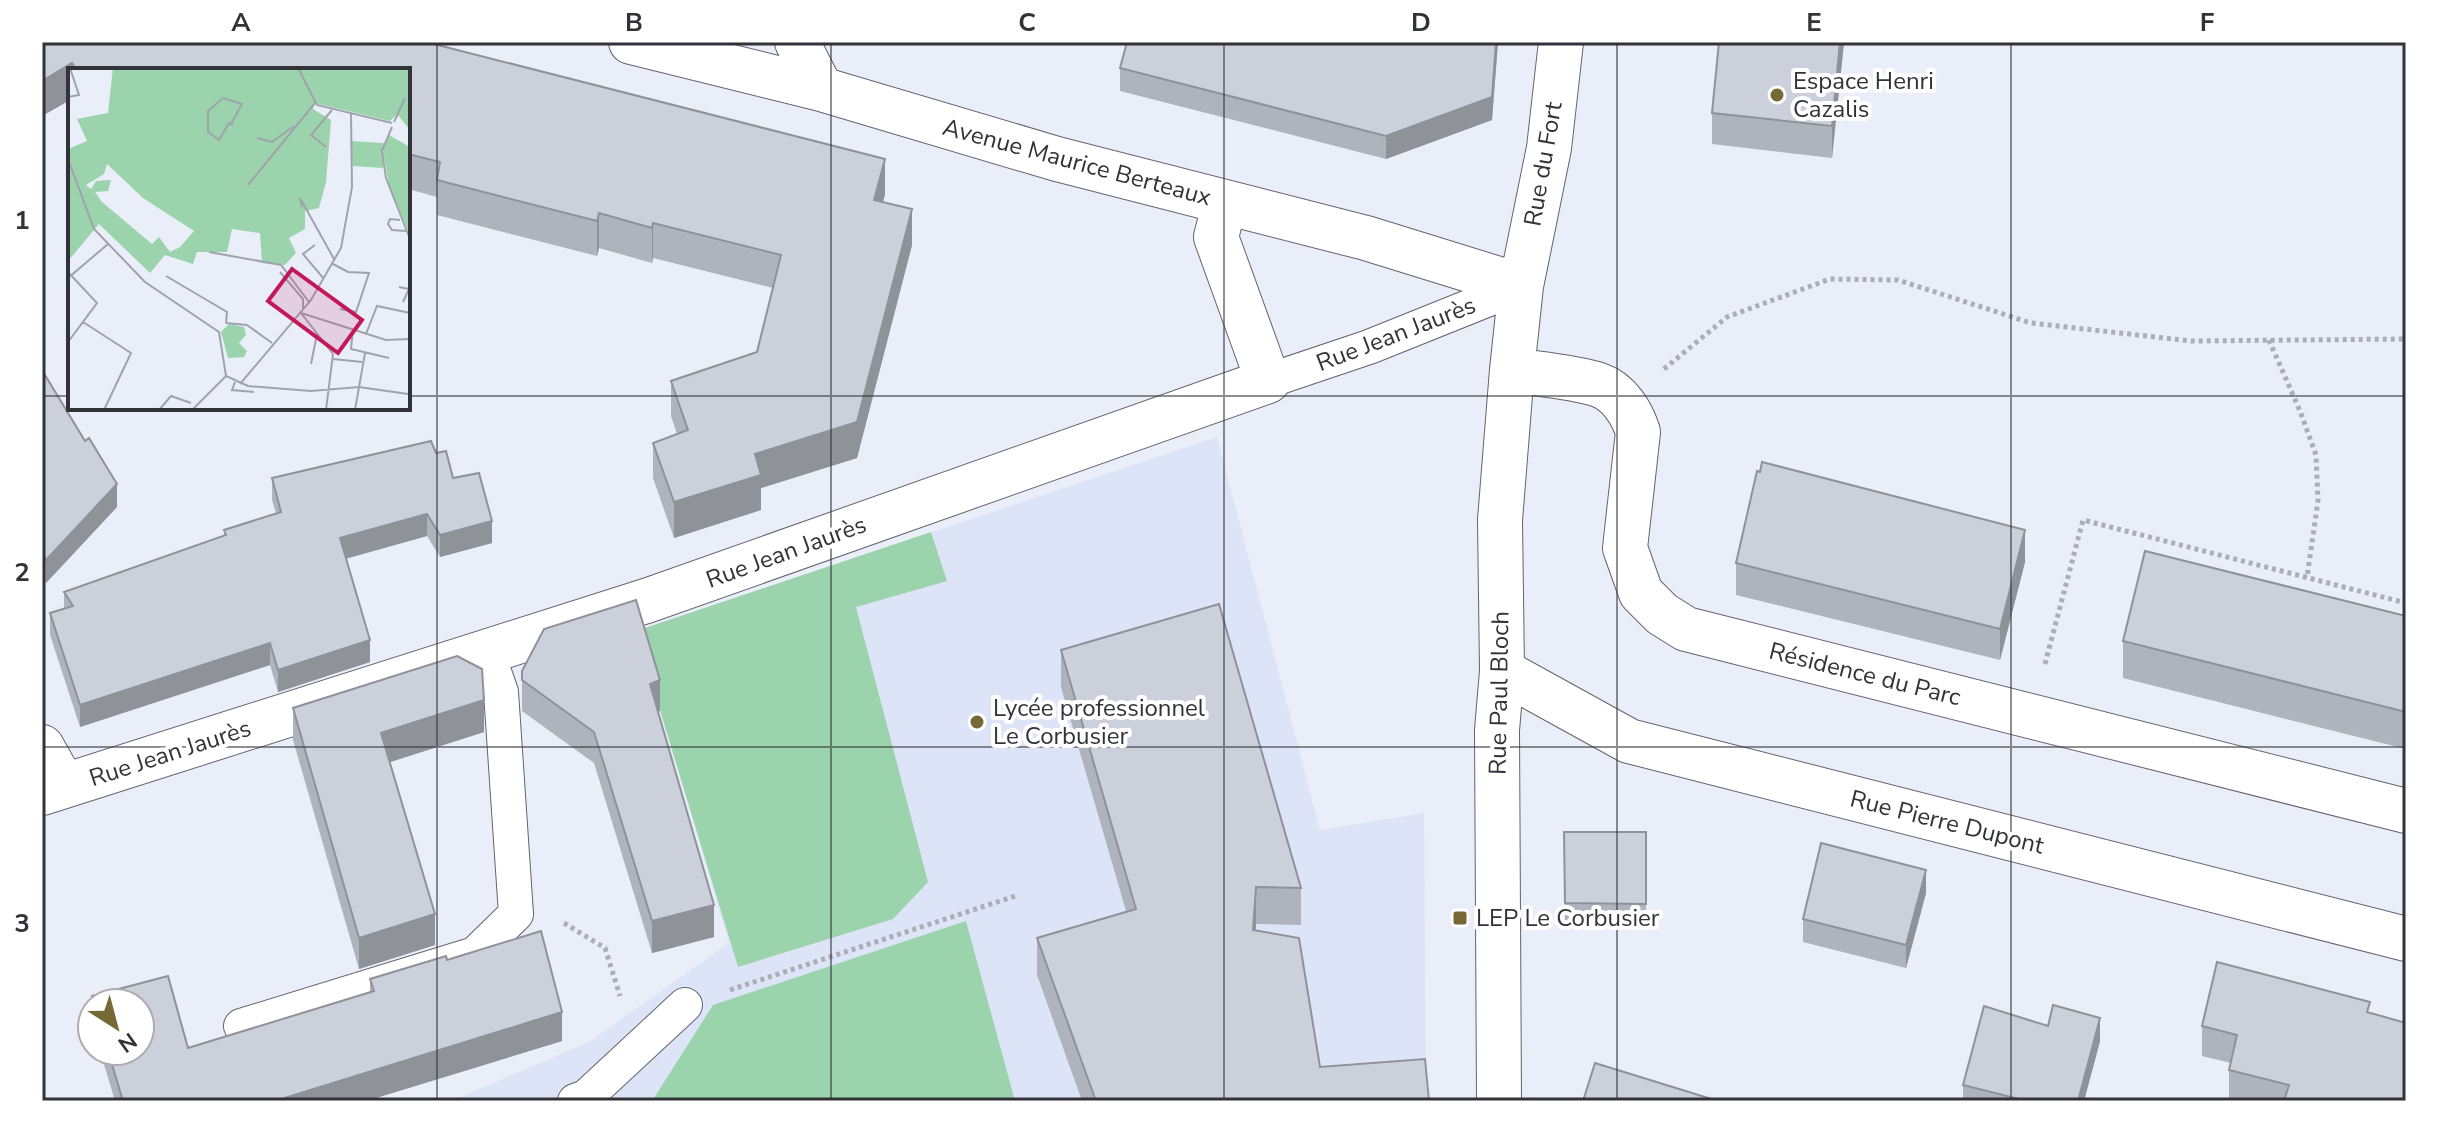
<svg xmlns="http://www.w3.org/2000/svg" width="2448" height="1143" font-family="'Nunito Sans',sans-serif">
<style>
.built{fill:#dee4f7}
.green{fill:#9bd4ac}
.lines{fill:none;stroke-linecap:round;stroke-linejoin:round}
.lane-casing{stroke:#61656e;stroke-width:36}
.street-casing{stroke:#61656e;stroke-width:46}
.path{stroke:#abaeb7;stroke-width:5;stroke-dasharray:4 4;stroke-linecap:butt}
.lane{stroke:#fff;stroke-width:34}
.street{stroke:#fff;stroke-width:44}
.wall{fill:#afb3bc}
.shaded-wall{fill:#8f9299}
.building{fill:#ccd0db;stroke:#8f9299;stroke-width:2}
.grid{fill:none;stroke:#323338;stroke-width:2;stroke-opacity:0.55}
.poi-dot{fill:#766936;stroke:#fff;stroke-width:3}
.labels{text-anchor:middle;stroke-width:8;stroke-linejoin:round;paint-order:stroke}
.poi-label{font-size:24px;fill:#323338;stroke:#fff;text-anchor:start}
.street-label{font-size:24px;fill:#323338;stroke:#fff}
.inset-road{fill:none;stroke:#a0a3ac;stroke-width:2}
.view{fill:#c2185b;fill-opacity:0.15;stroke:#c2185b;stroke-width:4}
.inset-edge{fill:none;stroke:#323338;stroke-width:4}
.neatline{fill:none;stroke:#323338;stroke-width:3}
.grid-label{font-size:26px;text-anchor:middle;font-weight:bold;fill:#323338}
</style>
<rect width="100%" height="100%" fill="#eaeef9"/>
<path class="built" d="M1217 437 1320 830 1424 813 1426 1101H451L589 1042 729 943 636 631Z"/>
<path class="green" d="M931 532 947 581 856 607 928 882 893 919 738 967 636 631Z
M966 921 1015 1101H652L713 1005Z"/>
<g class="lines">
<defs>
<path id="lane" d="M1268 381 1369 347 1521 286
M241 1026 475 954 516 914 501 692 487 652
M575 1101 586 1097 685 1005"/>
<path id="street" d="M631 42 821 89 1057 159 1366 238 1521 286
M797 42 821 89
M1512 370C1538 374 1576 377 1599 385 1619 392 1632 413 1638 432L1625 548 1641 593 1662 614 1686 629 2406 811
M1502 671 1629 741 2406 939
M42 747 64 786
M42 793 649 600 1268 381 1216 237 1225 202
M1499 1101 1497 730 1502 671 1500 520 1512 370 1521 286 1549 148 1561 42"/>
</defs>
<use href="#lane" class="lane-casing"/>
<use href="#street" class="street-casing"/>
<path class="path" d="M2269 340 2300 411 2316 455 2318 501 2307 577
M1664 369 1727 317 1830 279 1898 280 2031 323 2191 341 2406 339
M2045 664 2083 520 2406 603
M564 923 605 948 620 996
M730 990 1018 895"/>
<use href="#lane" class="lane"/>
<use href="#street" class="street"/>
</g>
<path class="wall" d="M42 42H426L885 159V194L883 202 912 209V245L857 458 761 488V510L674 538 653 478V443L677 434 671 416V381L757 352 773 288 653 258 652 263 599 248 597 256 437 215V197L408 189V70H70V100L42 116Z
M1127 42H1498L1492 120 1386 159 1120 91V68Z
M1719 42H1844L1832 158 1712 144V113Z
M42 370 117 507 46 583 42 576Z
M436 453 453 478 492 543 440 557 427 536 346 559 370 662 278 692 270 665 80 727 50 635V613L64 608V592L224 535V530L276 513 272 500V478Z
M2025 562 2000 660 1736 595V563Z
M2406 616V749L2123 678V641Z
M1061 650 1301 888V925L1256 924V931L1320 1067 1429 1101H1082L1037 975V938L1126 911 1061 687Z
M522 671 660 711 658 712 714 937 652 953 594 763 522 711Z
M293 708 484 732 390 762 435 945 359 969 293 740Z
M1564 832H1646V927L1565 926Z
M1926 893 1906 968 1803 942V919Z
M541 931 562 1012V1041L366 1101H115L100 1051H140V1003H92V996L168 976 188 1048 370 993V979L446 956 447 960Z
M2370 1013 2406 1101H2234L2229 1100V1070L2231 1063 2202 1056V1026Z
M2100 1041 2084 1101H1963V1085Z"/>
<path class="shaded-wall" d="M1496 42H1498L1492 120 1386 159V136Z
M1840 42H1844L1832 158V126Z
M72 63V70H70V100L42 116V81Z
M885 159V194L874 235V200Z
M912 209V245L857 458 761 488V510L674 538V502L755 454Z
M599 213V248L597 256V221Z
M653 223V258L652 263V228Z
M117 484V507L46 583V560Z
M427 514V536L340 560V538Z
M492 521V543L440 557V535Z
M2025 530V562L2000 660V629Z
M370 640V662L278 692V670Z
M270 643V665L80 727V705Z
M660 680V711L650 715V684Z
M484 700V732L381 765V733Z
M1926 870V893L1906 968V945Z
M1256 887V924L1253 968V930Z
M714 905V937L652 953V921Z
M435 914V945L359 969V938Z
M562 1012V1041L366 1101H275Z
M2100 1018V1041L2084 1101H2078Z"/>
<path class="building" d="M42 42H426L885 159 874 200 912 209 857 422 755 454 761 475 674 502 653 443 688 430 671 381 757 352 781 255 653 223 652 228 599 213 597 221 437 180 440 162 408 154V70H76L72 63 42 81Z
M1127 42H1496L1492 97 1386 136 1120 68Z
M1719 42H1840L1832 126 1712 113Z
M42 370 85 441 89 438 117 484 46 560 42 553Z
M431 441 436 453 446 451 453 478 479 473 492 521 440 535 427 514 340 538 370 640 278 670 270 643 80 705 50 613 73 606 64 592 226 535 224 530 281 512 272 478Z
M1762 462 2025 530 2000 629 1736 563 1757 471 1760 472Z
M2145 551 2406 616V712L2123 641Z
M636 600 660 680 650 684 714 905 652 921 594 732 522 680V671L544 629Z
M1219 604 1301 888 1256 887 1253 930 1299 938 1320 1067 1425 1059 1429 1101H1096L1037 938 1136 909 1061 650Z
M457 656 482 669 484 700 381 733 435 914 359 938 293 708Z
M1564 832H1646V904L1565 903Z
M1821 843 1926 870 1906 945 1803 919Z
M541 931 562 1012 275 1101H123L108 1051H140V1003H94L92 996 168 976 188 1048 374 991 370 979 446 956 447 960Z
M2217 962 2370 1002 2367 1012 2406 1023V1101H2284L2289 1085 2229 1070 2237 1035 2202 1026Z
M2053 1005 2100 1018 2078 1101H2027L1963 1085 1984 1006 2048 1026Z
M1595 1063 1718 1101H1583Z"/>
<path class="grid" d="M437 42V1101M831 42V1101M1224 42V1101M1617 42V1101M2011 42V1101M42 396H70M408 396H2406M42 747H2406"/>
<g class="poi-dot">
<circle cx="1777" cy="95" r="8"/>
<circle cx="977" cy="722" r="8"/>
<rect x="1452" y="910" width="16" height="16" rx="4"/>
</g>
<g class="labels">
<g class="poi-label">
<text x="1793" y="89">Espace Henri<tspan x="1793" dy="28">Cazalis</tspan></text>
<text x="993" y="716">Lycée professionnel<tspan x="993" dy="28">Le Corbusier</tspan></text>
<text x="1476" y="926">LEP Le Corbusier</text>
</g>
<g class="street-label">
<text transform="translate(1077 162) rotate(15)" y="8">Avenue Maurice Berteaux</text>
<text transform="translate(1543 164) rotate(-80)" y="8">Rue du Fort</text>
<text transform="translate(1396 334) rotate(-21)" y="8">Rue Jean Jaurès</text>
<text transform="translate(786 552) rotate(-20)" y="8">Rue Jean Jaurès</text>
<text transform="translate(1865 674) rotate(14)" y="8">Résidence du Parc</text>
<text transform="translate(1499 693) rotate(-89)" y="8">Rue Paul Bloch</text>
<text transform="translate(170 753) rotate(-18)" y="8">Rue Jean Jaurès</text>
<text transform="translate(1947 822) rotate(14)" y="8">Rue Pierre Dupont</text>
</g>
</g>
<g transform="translate(68 68)">
<rect width="342" height="342" fill="#eaeef9"/>
<path d="M45 0H342V62L329 46 322 53 247 35 245 41 263 52 258 114 251 140 237 143V161L221 170 228 185 217 197 194 195 192 165 164 161 159 184H129L125 196 97 187 82 205 31 156 0 193V81L19 73 9 51 40 45ZM39 96 75 130 126 163 112 179 102 184 91 169 84 176 34 134 27 124 40 123 43 112 28 113 23 121 18 117 36 106ZM321 67 342 79V167L321 118 315 83ZM282 73 316 75 315 100 285 98ZM161 256 176 259 178 267 171 275 179 283 176 289 160 290 153 264Z" fill="#9bd4ac" fill-rule="evenodd"/>
<path class="inset-road" d="M230 0 249 37 324 55M0 29 11 27 2 0M326 54 337 30M163 56 174 36 155 30 140 43V64L151 72 161 55 165 57M324 59 314 83 318 110 342 171M189 70 204 74 226 58M258 79 243 67 264 42M0 91 26 161 77 214 151 264 158 308M180 117 247 35M234 139 232 130 266 191M332 152 322 151 320 156 324 162 338 163M247 177 235 186 256 211M141 184 213 197 241 234M265 196 280 204 301 205 288 244 272 241M0 204 29 235 0 274M212 204 235 231V242M98 208 159 244 158 255M0 210 40 176M331 219 341 221 335 234M233 245 318 272 342 271M233 245 265 286 258 342M15 254 63 285 36 342M158 255 179 257 204 275M285 261 283 281 321 290M298 266 309 238 342 245M265 291 294 294M243 296 249 266M158 308 180 318 243 323 291 319 340 326M167 314 164 322 186 324M172 316 243 232 273 180 284 119 283 45M91 342 103 328 123 335M124 342 158 308M287 342 297 285"/>
<path class="view" d="M224 201 294 252 270 285 200 233Z"/>
<rect width="342" height="342" class="inset-edge"/>
</g>
<rect width="2448" height="1143" fill="none" stroke="#ffffff" stroke-width="88"/>
<g transform="translate(116 1027) rotate(144)"><circle r="38" fill="#ffffff" stroke="#adadaf" stroke-width="2"/>
<path d="M0-6L14 30L0 20L-14 30Z" fill="#766936"/>
<text y="-12" font-size="22" font-weight="bold" text-anchor="middle" fill="#323338">N</text>
</g>
<rect x="44" y="44" width="2360" height="1055" class="neatline"/>
<g class="grid-label">
<text x="241" y="31">A</text>
<text x="634" y="31">B</text>
<text x="1027" y="31">C</text>
<text x="1421" y="31">D</text>
<text x="1814" y="31">E</text>
<text x="2207" y="31">F</text>
<text x="22" y="229">1</text>
<text x="22" y="581">2</text>
<text x="22" y="932">3</text>
</g>
</svg>
